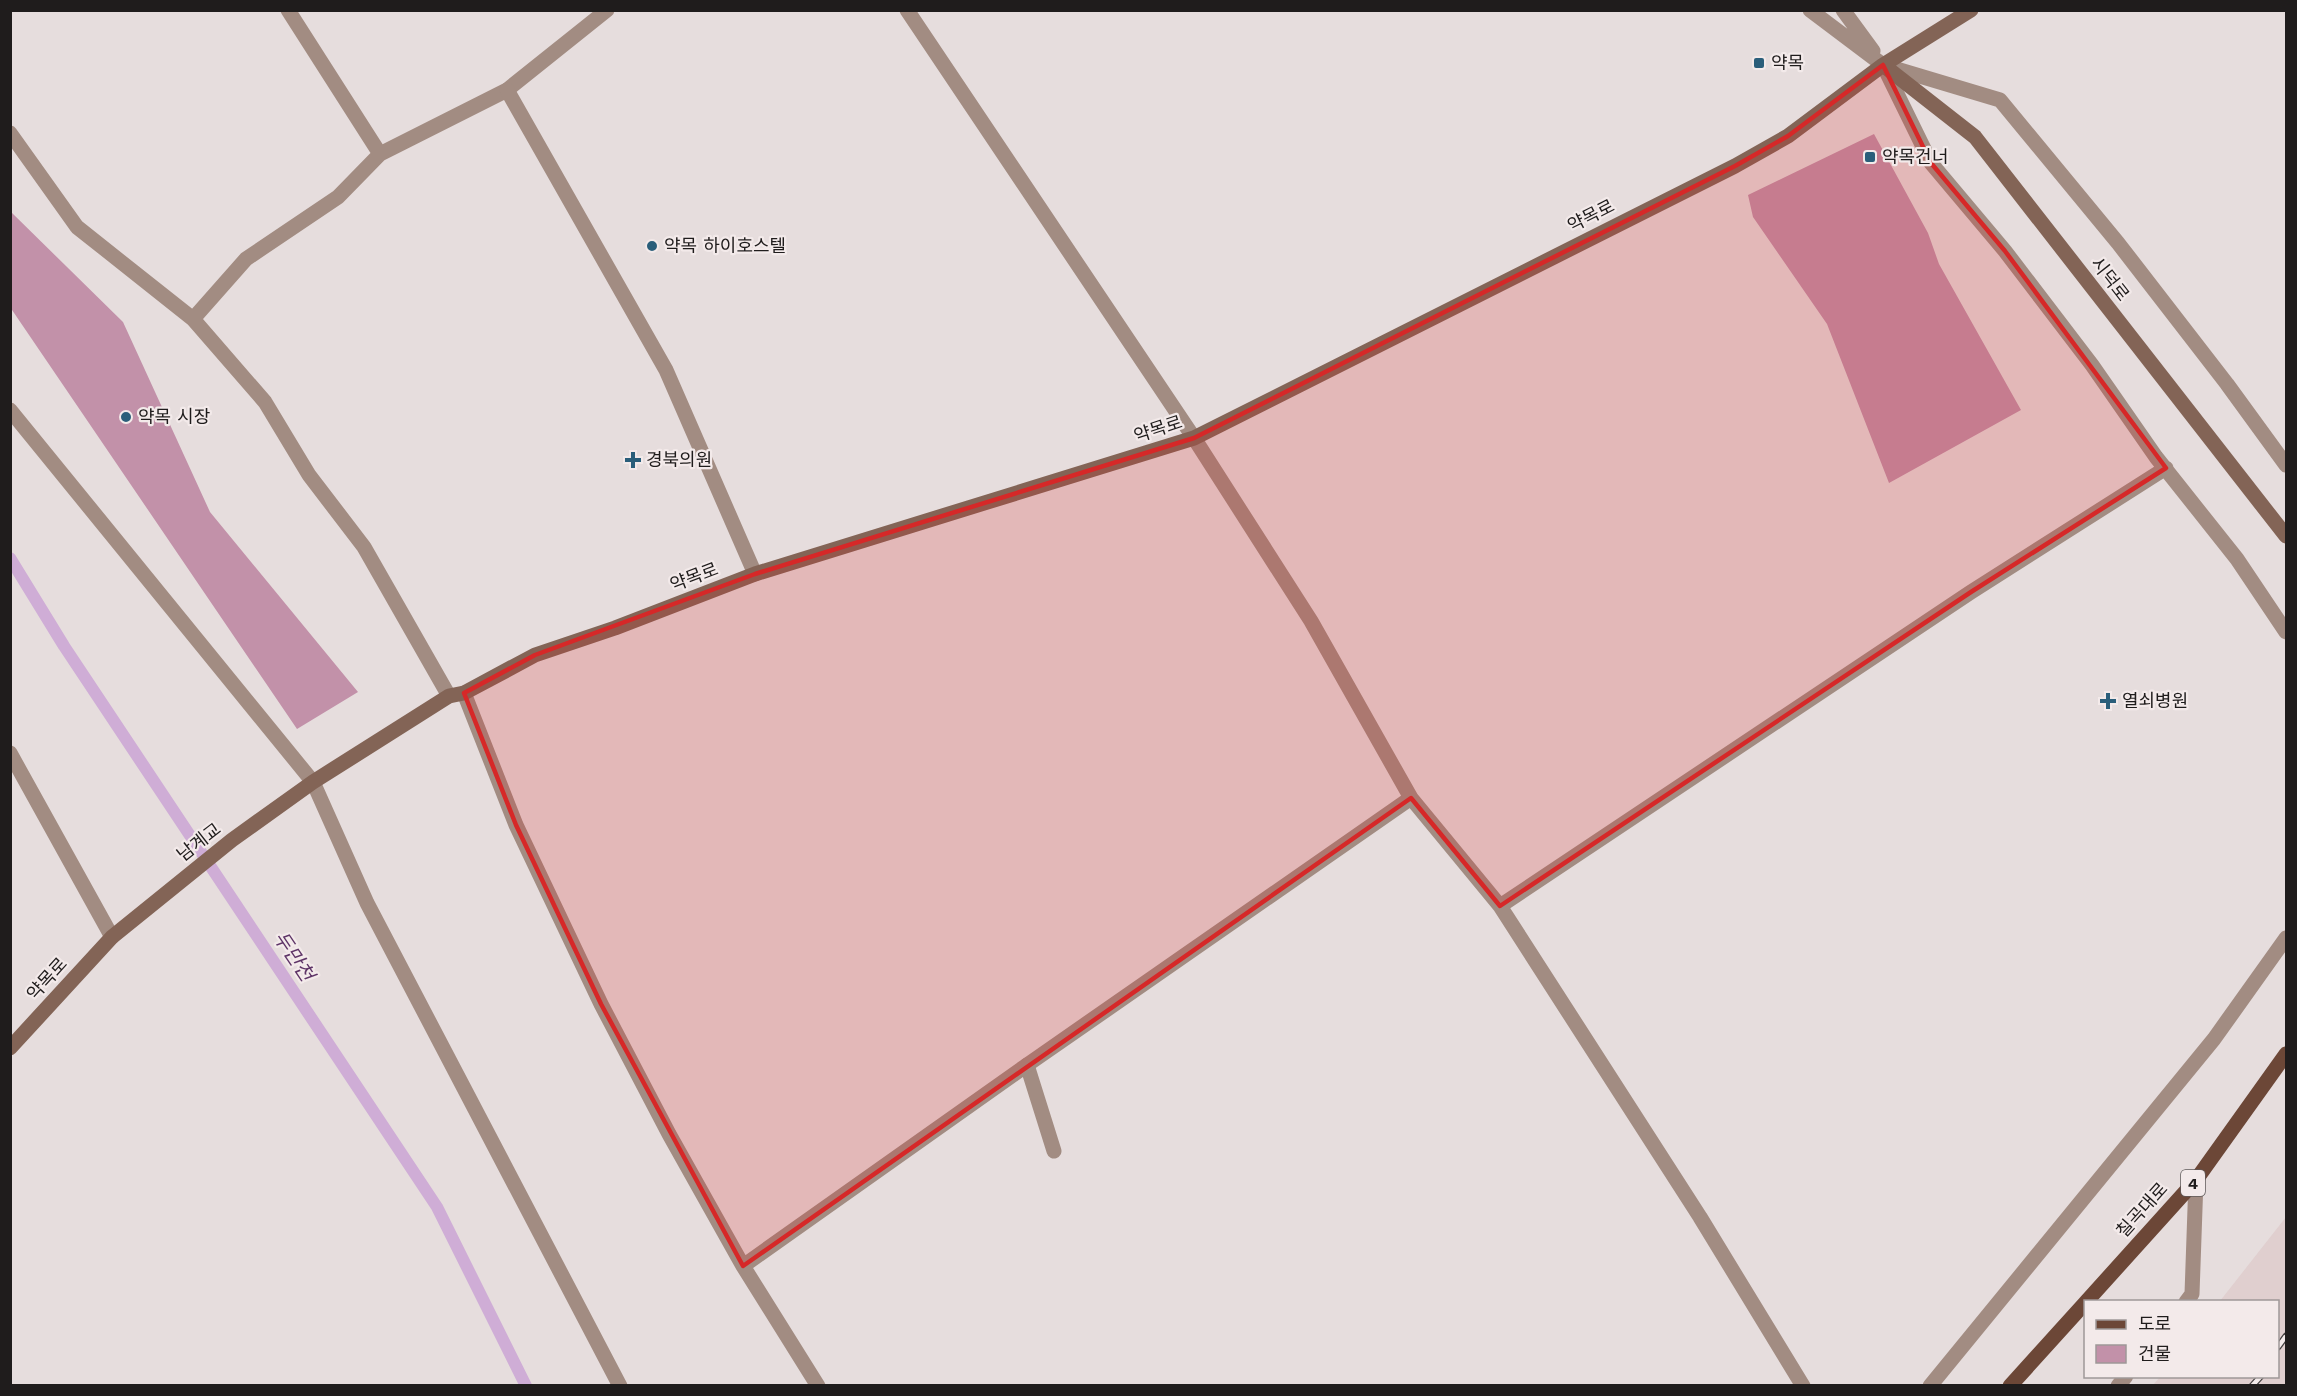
<svg xmlns="http://www.w3.org/2000/svg" width="2297" height="1396" font-family="'Work Sans','Noto Sans KR',sans-serif">
<style>
.built{fill:#e0cfcf}
.lines{fill:none;stroke-linecap:round;stroke-linejoin:round}
.stream{stroke:#cfadd6;stroke-width:12}
.building{fill:#c291a9}
.lane{stroke:#a28c82;stroke-width:15}
.street{stroke:#a28c82;stroke-width:15}
.secondary{stroke:#836456;stroke-width:15}
.primary{stroke:#6c4737;stroke-width:15}
.rail-casing{stroke:#464242;stroke-width:7}
.rail{stroke:#f3eaea;stroke-width:4.5;stroke-dasharray:14;stroke-linecap:butt}
.marked{fill:#d62828;fill-opacity:0.2;stroke:#d62828;stroke-width:4.5;stroke-linejoin:round}
.poi-dot{fill:#2a5e7a;stroke:#f3eaea;stroke-width:2}
.labels{text-anchor:middle;stroke-width:4.5;stroke-linejoin:round;paint-order:stroke}
.shield{fill:#f3eaea;stroke:#5f5a5a;stroke-width:1.5}
.shield-label{font-size:16px;font-weight:bold;fill:#1f1c1c}
.poi-label{font-size:18px;fill:#1f1c1c;stroke:#f3eaea;text-anchor:start}
.street-label{font-size:18px;fill:#1f1c1c;stroke:#f3eaea}
.water-label{font-size:20px;font-style:italic;fill:#5e3467;stroke:#f3eaea}
</style>
<rect width="100%" height="100%" fill="#e6dddd"/>
<path class="built" d="M2286 1217V1385H2153L2160 1377 2278 1376V1302L2220 1301Z"/>
<g class="lines">
<path class="stream" d="M10 558 64 646 437 1207 526 1386"/>
</g>
<path class="building" d="M1874 134 1928 233 1939 264 2021 410 1889 483 1827 324 1753 217 1748 195Z
M10 211 123 322 210 512 358 692 297 729 10 307Z"/>
<g class="lines">
<path class="lane" d="M288 10 380 154
M1810 10 1883 65
M1843 10 1873 51
M10 133 77 227 193 319 265 402 309 475 364 547 449 696
M193 319 246 259 338 197 380 154 507 90 607 10
M313 782 367 903 620 1386
M1027 1065 1054 1151
M1930 1386 2214 1039 2286 938"/>
<path class="street" d="M907 10 1194 438 1311 621 1411 798 1500 906 1700 1217 1803 1386
M1883 65 1931 163 2005 251 2092 365 2156 457 2237 559 2286 632
M1883 65 2000 100 2118 243 2227 384 2286 465
M507 90 666 370 755 574
M10 410 313 782
M464 693 516 825 601 1004 669 1134 743 1266 818 1386
M10 753 112 937
M1500 906 1971 592 2166 468
M743 1266 1027 1065 1411 798
M2186 1302 2192 1294 2196 1180
M2118 1386 2126 1376"/>
<path class="secondary" d="M1883 65 1975 137 2286 536
M10 1048 112 937 232 840 313 782 449 696 464 693 535 655 615 628 755 574 1194 438 1735 166 1788 136 1883 65 1971 10"/>
<path class="primary" d="M2086 1302 2196 1180 2286 1054
M2010 1386 2086 1302"/>
<defs>
<path id="rail" d="M2278 1347 2286 1336
M2252 1386 2261 1376"/>
</defs>
<use href="#rail" class="rail-casing"/>
<use href="#rail" class="rail"/>
</g>
<path class="marked" d="M1883 65 1931 163 2005 251 2166 468 1971 592 1500 906 1411 798 743 1266 601 1004 516 825 464 693 535 655 755 574 1194 438 1735 166 1788 136Z"/>
<g class="poi-dot">
<rect x="1753" y="57" width="12" height="12" rx="3"/>
<rect x="1864" y="151" width="12" height="12" rx="3"/>
<circle cx="652" cy="246" r="6"/>
<circle cx="126" cy="417" r="6"/>
<path d="M630 451h6v6h6v6h-6v6h-6v-6h-6v-6h6z"/>
<path d="M2105 692h6v6h6v6h-6v6h-6v-6h-6v-6h6z"/>
</g>
<g class="labels">
<rect class="shield" x="2181" y="1170" width="24" height="26" rx="4.5"/>
<g class="shield-label">
<text x="2193" y="1189">4</text>
</g>
<g class="poi-label">
<text x="1771" y="69">약목</text>
<text x="1882" y="163">약목건너</text>
<text x="664" y="252">약목 하이호스텔</text>
<text x="138" y="423">약목 시장</text>
<text x="646" y="466">경북의원</text>
<text x="2122" y="707">열쇠병원</text>
</g>
<g class="street-label">
<text transform="translate(1591 216) rotate(-27)" y="6">약목로</text>
<text transform="translate(2110 279) rotate(52)" y="6">시덕로</text>
<text transform="translate(1158 429) rotate(-18)" y="6">약목로</text>
<text transform="translate(694 577) rotate(-21)" y="6">약목로</text>
<text transform="translate(199 842) rotate(-38)" y="6">남계교</text>
<text transform="translate(47 979) rotate(-48)" y="6">약목로</text>
<text transform="translate(2142 1210) rotate(-48)" y="6">칠곡대로</text>
</g>
<g class="water-label">
<text transform="translate(294 956) rotate(56)" y="7">두만천</text>
</g>
</g>
<rect width="2297" height="1396" fill="none" stroke="#1f1c1c" stroke-width="24"/>
<rect x="2084" y="1300" width="195" height="78" fill="#f3eaea" stroke="#9e9898" stroke-width="1.5"/>
<rect x="2096" y="1320" width="30" height="9" fill="#6c4737" stroke="#9e9898" stroke-width="1.5"/>
<text x="2138" y="1330" font-size="18" fill="#1f1c1c">도로</text>
<rect x="2096" y="1345" width="30" height="18" fill="#c291a9" stroke="#9e9898" stroke-width="1.5"/>
<text x="2138" y="1360" font-size="18" fill="#1f1c1c">건물</text>
</svg>
